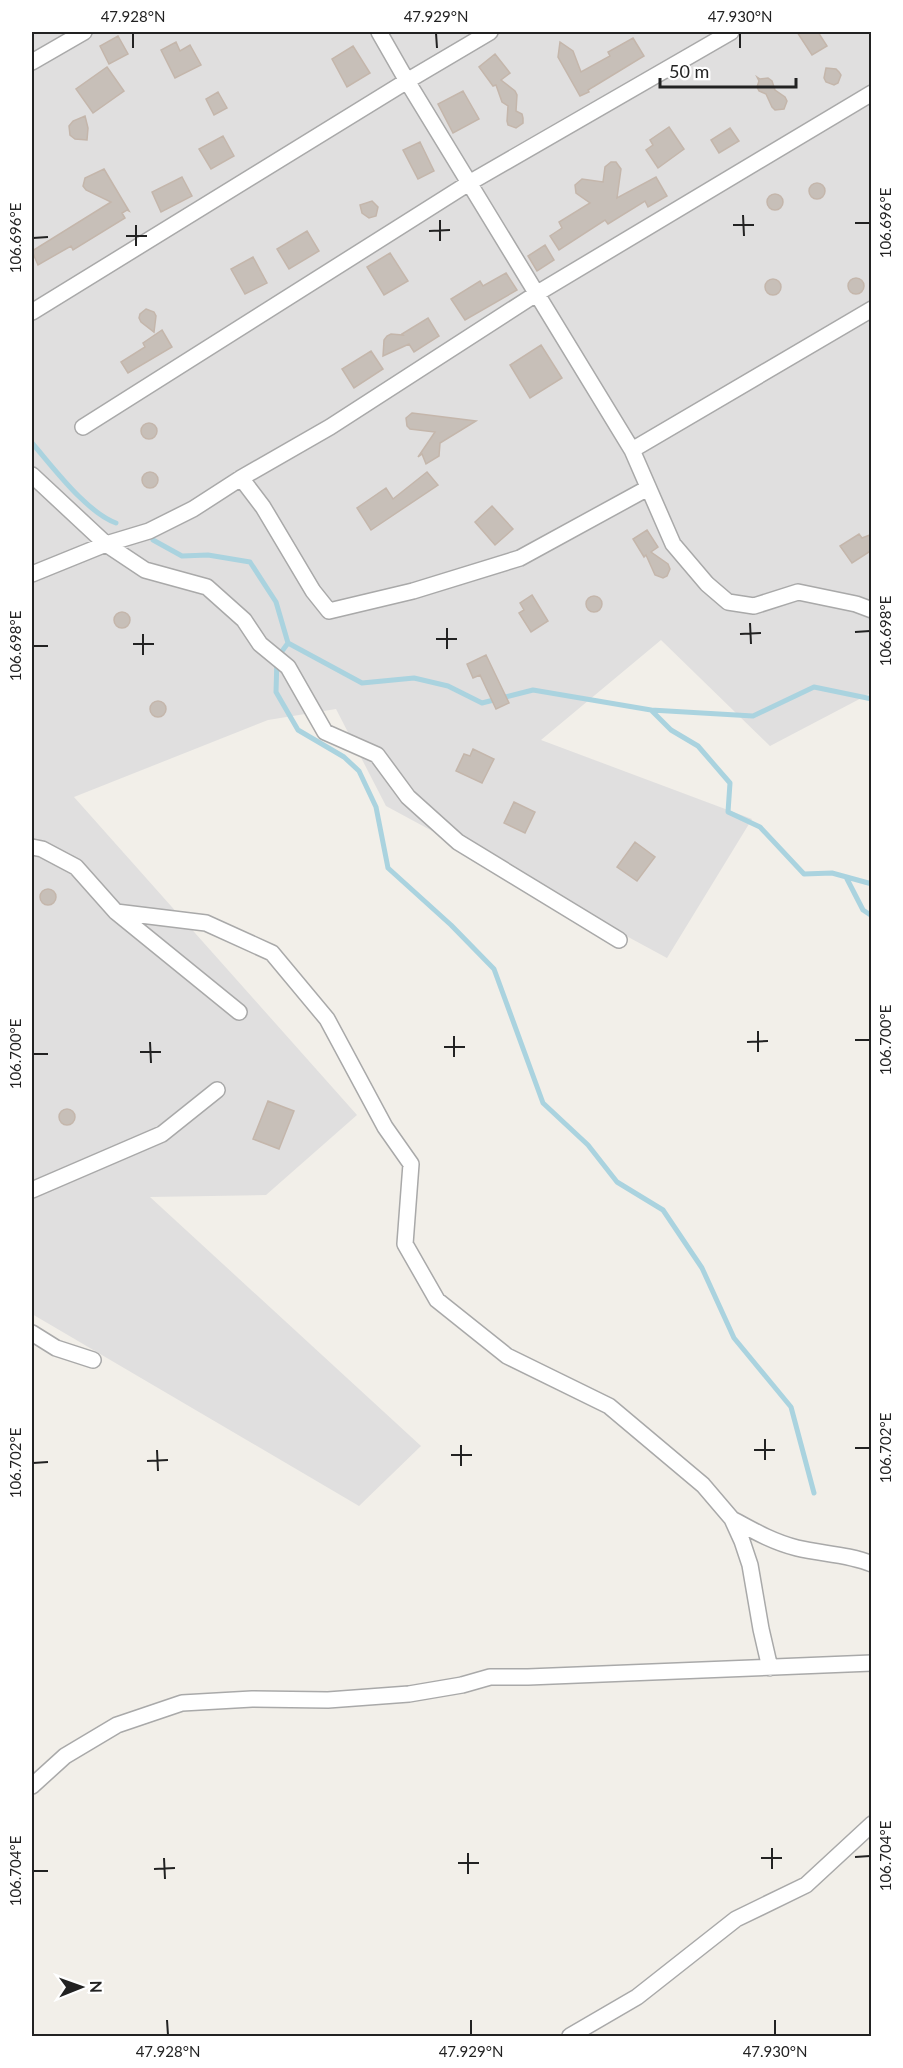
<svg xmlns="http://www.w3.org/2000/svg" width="903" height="2068" font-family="Lato,sans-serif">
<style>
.residential{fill:#e0dfdf}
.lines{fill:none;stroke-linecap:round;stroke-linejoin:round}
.stream{stroke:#aad3df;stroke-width:5}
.building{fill:#c7bfb8;stroke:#c4b6ab;stroke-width:1.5}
.minor-casing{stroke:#a9a9a9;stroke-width:18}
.minor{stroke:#fff;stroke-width:15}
.ticks{fill:none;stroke:#222;stroke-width:2}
.neatline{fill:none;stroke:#222;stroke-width:2}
.ticks-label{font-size:15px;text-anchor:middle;fill:#222}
</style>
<rect width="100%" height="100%" fill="#f2efe9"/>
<path class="residential" d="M32 32H871V693L770 746 661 640 541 740 752 819 667 958 386 806 336 709 268 720 74 797 357 1115 266 1195 150 1197 421 1446 359 1506 32 1314Z"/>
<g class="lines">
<path class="stream" d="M32 443C53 467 86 512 116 523
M153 540 182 556 208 555 250 562 276 602 288 643 277 658 276 692 298 730 344 757 359 771 376 807 388 868 451 925 494 969 543 1103 588 1145 617 1182 663 1210 702 1268 734 1338 791 1407 814 1493
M288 643 362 683 414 678 448 686 482 703 533 690 651 710 671 730 698 746 730 783 728 812 760 827 804 874 832 873 872 884
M651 710 753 716 814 687 872 699
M846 877 863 910 872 916"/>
</g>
<path class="building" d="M797 32H818L827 46 812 55Z
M118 36 128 54 109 64 100 46Z
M633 38 644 56 598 84 588 90 589 92 580 96 558 57 560 42 573 51 581 72 610 56 608 52Z
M176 42 180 51 190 45 201 65 175 78 161 50Z
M353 46 370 73 347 87 332 59Z
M495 54 510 73 501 80 515 91 517 95 516 111 522 114 523 118V123L516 128 508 125 507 121 508 106 502 102 496 85 493 86 479 67Z
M107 67 124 91 93 113 76 89Z
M826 68 836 69 839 72 841 75 838 83 834 85 826 82 824 78Z
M757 77 760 79 768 78 772 81 775 90 785 97 787 101 784 109 775 110 772 107 766 94 759 91 757 87 759 81Z
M463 91 479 119 453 133 438 104Z
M218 92 227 108 214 115 206 99Z
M85 116 88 128 87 140 75 139 70 135 69 126 73 121Z
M669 127 684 149 658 168 646 150 653 145 650 140Z
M730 128 739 141 719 153 711 140Z
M223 136 234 156 211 169 199 149Z
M420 142 434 171 418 179 403 150Z
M611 162H616L621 169 617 198 656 177 667 196 648 207 645 201 608 224 605 220 559 250 550 236 562 228 559 222 590 203 576 193 575 185 582 179 603 182 605 167Z
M104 169 129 211 127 210 122 213 125 218 73 250 71 246 38 265 32 251 111 202 86 190 83 186 85 178Z
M182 177 192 196 161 212 152 192Z
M809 191a8 8 0 1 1 16 0a8 8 0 1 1-16 0Z
M767 202a8 8 0 1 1 16 0a8 8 0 1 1-16 0Z
M372 201 378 207 376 216 369 218 362 213 360 205Z
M307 231 319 251 289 269 277 249Z
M545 245 554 260 537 271 528 256Z
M390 253 408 281 384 295 367 267Z
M253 257 267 283 245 294 231 269Z
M506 273 517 290 465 320 451 299 480 281 483 286Z
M848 286a8 8 0 1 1 16 0a8 8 0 1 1-16 0Z
M765 287a8 8 0 1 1 16 0a8 8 0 1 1-16 0Z
M146 309 154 312 156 316 154 332 141 322 139 318 140 314Z
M428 318 439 336 414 352 409 344 383 356 384 340 387 336 391 334 403 335 402 334Z
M162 330 172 347 128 373 121 362 145 347 143 343Z
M541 345 562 378 530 398 510 365Z
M371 351 383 369 354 388 342 369Z
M412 413 476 421 440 443 439 456 426 464 422 454 418 457 435 432 410 429 407 426 406 418Z
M141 431a8 8 0 1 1 16 0a8 8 0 1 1-16 0Z
M142 480a8 8 0 1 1 16 0a8 8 0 1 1-16 0Z
M427 472 438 485 371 530 357 508 386 488 393 499Z
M492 506 513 529 495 545 475 522Z
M647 530 658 547 651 552 668 564 670 569 667 576 663 578 655 575 646 555 644 557 633 539Z
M859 534 862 538 872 534V550L852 563 840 546Z
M532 595 548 621 531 632 519 613 524 610 520 603Z
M586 604a8 8 0 1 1 16 0a8 8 0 1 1-16 0Z
M114 620a8 8 0 1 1 16 0a8 8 0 1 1-16 0Z
M486 655 509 703 496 709 480 675 473 678 467 664Z
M150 709a8 8 0 1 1 16 0a8 8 0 1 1-16 0Z
M473 749 494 759 482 783 456 771 464 754 470 756Z
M514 802 535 812 525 833 504 823Z
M635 842 655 857 637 881 617 867Z
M40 897a8 8 0 1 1 16 0a8 8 0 1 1-16 0Z
M268 1101 294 1111 279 1149 253 1139Z
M59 1117a8 8 0 1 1 16 0a8 8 0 1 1-16 0Z"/>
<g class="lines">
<defs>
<path id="minor" d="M379 32 407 81 632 450 673 544 707 584 728 602 754 606 798 592 856 604 872 610
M32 62 84 32
M32 312 407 81 490 32
M83 427 469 183 731 32
M632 450 872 309
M32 475 106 544 145 570 207 587 244 620 260 644 288 667 325 732 377 755 408 797 458 842 619 940
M241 478 263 507 313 591 329 611 413 591 520 558 648 488
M32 574 106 544 149 531 193 509 241 478 330 427 536 294 872 93
M32 847 42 849 76 867 116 912 239 1012
M116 912 206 923 272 953 327 1019 385 1127 411 1164 405 1244 437 1300 507 1356 609 1406 703 1485 732 1519 742 1541 750 1565 761 1629 770 1668
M32 1190 162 1134 217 1090
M32 1333 56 1348 93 1360
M732 1519C754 1531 773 1542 797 1548 822 1554 848 1554 872 1564
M32 1786 65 1756 117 1725 182 1703 252 1699 328 1700 409 1694 462 1685 490 1677H528L872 1663
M570 2036 637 1997 736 1919 806 1885 872 1824"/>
</defs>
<use href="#minor" class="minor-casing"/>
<use href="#minor" class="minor"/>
</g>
<path class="ticks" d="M133 33V48M436 33 437 48M740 33V48M743 215 744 236M440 220V241M855 223H870M136 225V246M733 225H754M429 231 450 230M126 236H147M33 238 48 237M750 623 751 644M447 628V649M855 632 870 631M143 634V655M740 634 761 633M436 639H457M133 644H154M33 646H48M758 1031V1052M454 1036V1057M855 1040H870M150 1042 151 1063M747 1042 768 1041M444 1047H465M140 1052H161M33 1054H48M765 1439V1460M461 1445V1466M855 1448H870M157 1450 158 1471M754 1450H775M451 1455H472M147 1461 168 1460M33 1463 48 1462M772 1848V1869M468 1853V1874M855 1857 870 1856M164 1858 165 1879M761 1858H782M458 1863H479M154 1869 175 1868M33 1871H48M167 2020 168 2035M471 2020V2035M775 2020V2035"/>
<rect width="903" height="2068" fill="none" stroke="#ffffff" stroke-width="66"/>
<g transform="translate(81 1987) rotate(89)" stroke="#ffffff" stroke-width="4.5" paint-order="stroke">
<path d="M0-4.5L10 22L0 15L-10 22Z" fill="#222222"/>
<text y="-9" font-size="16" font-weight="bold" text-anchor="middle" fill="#222222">N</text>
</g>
<path d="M660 78v9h136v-9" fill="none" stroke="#222222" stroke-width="3"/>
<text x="669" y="78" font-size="18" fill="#222222" stroke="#ffffff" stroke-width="4.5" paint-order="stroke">50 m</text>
<rect x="33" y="33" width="837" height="2002" class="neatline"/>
<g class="ticks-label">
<text x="133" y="22">47.928°N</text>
<text x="436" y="22">47.929°N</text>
<text x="740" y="22">47.930°N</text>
<text transform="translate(886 223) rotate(-90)" y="5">106.696°E</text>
<text transform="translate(16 238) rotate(-90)" y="5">106.696°E</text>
<text transform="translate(886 631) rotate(-90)" y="5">106.698°E</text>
<text transform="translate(16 646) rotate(-90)" y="5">106.698°E</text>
<text transform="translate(886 1040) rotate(-90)" y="5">106.700°E</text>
<text transform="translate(16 1054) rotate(-90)" y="5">106.700°E</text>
<text transform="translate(886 1448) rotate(-90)" y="5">106.702°E</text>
<text transform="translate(16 1463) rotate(-90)" y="5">106.702°E</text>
<text transform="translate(886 1856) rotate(-90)" y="5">106.704°E</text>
<text transform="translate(16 1871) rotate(-90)" y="5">106.704°E</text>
<text x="168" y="2057">47.928°N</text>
<text x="471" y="2057">47.929°N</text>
<text x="775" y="2057">47.930°N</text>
</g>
</svg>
